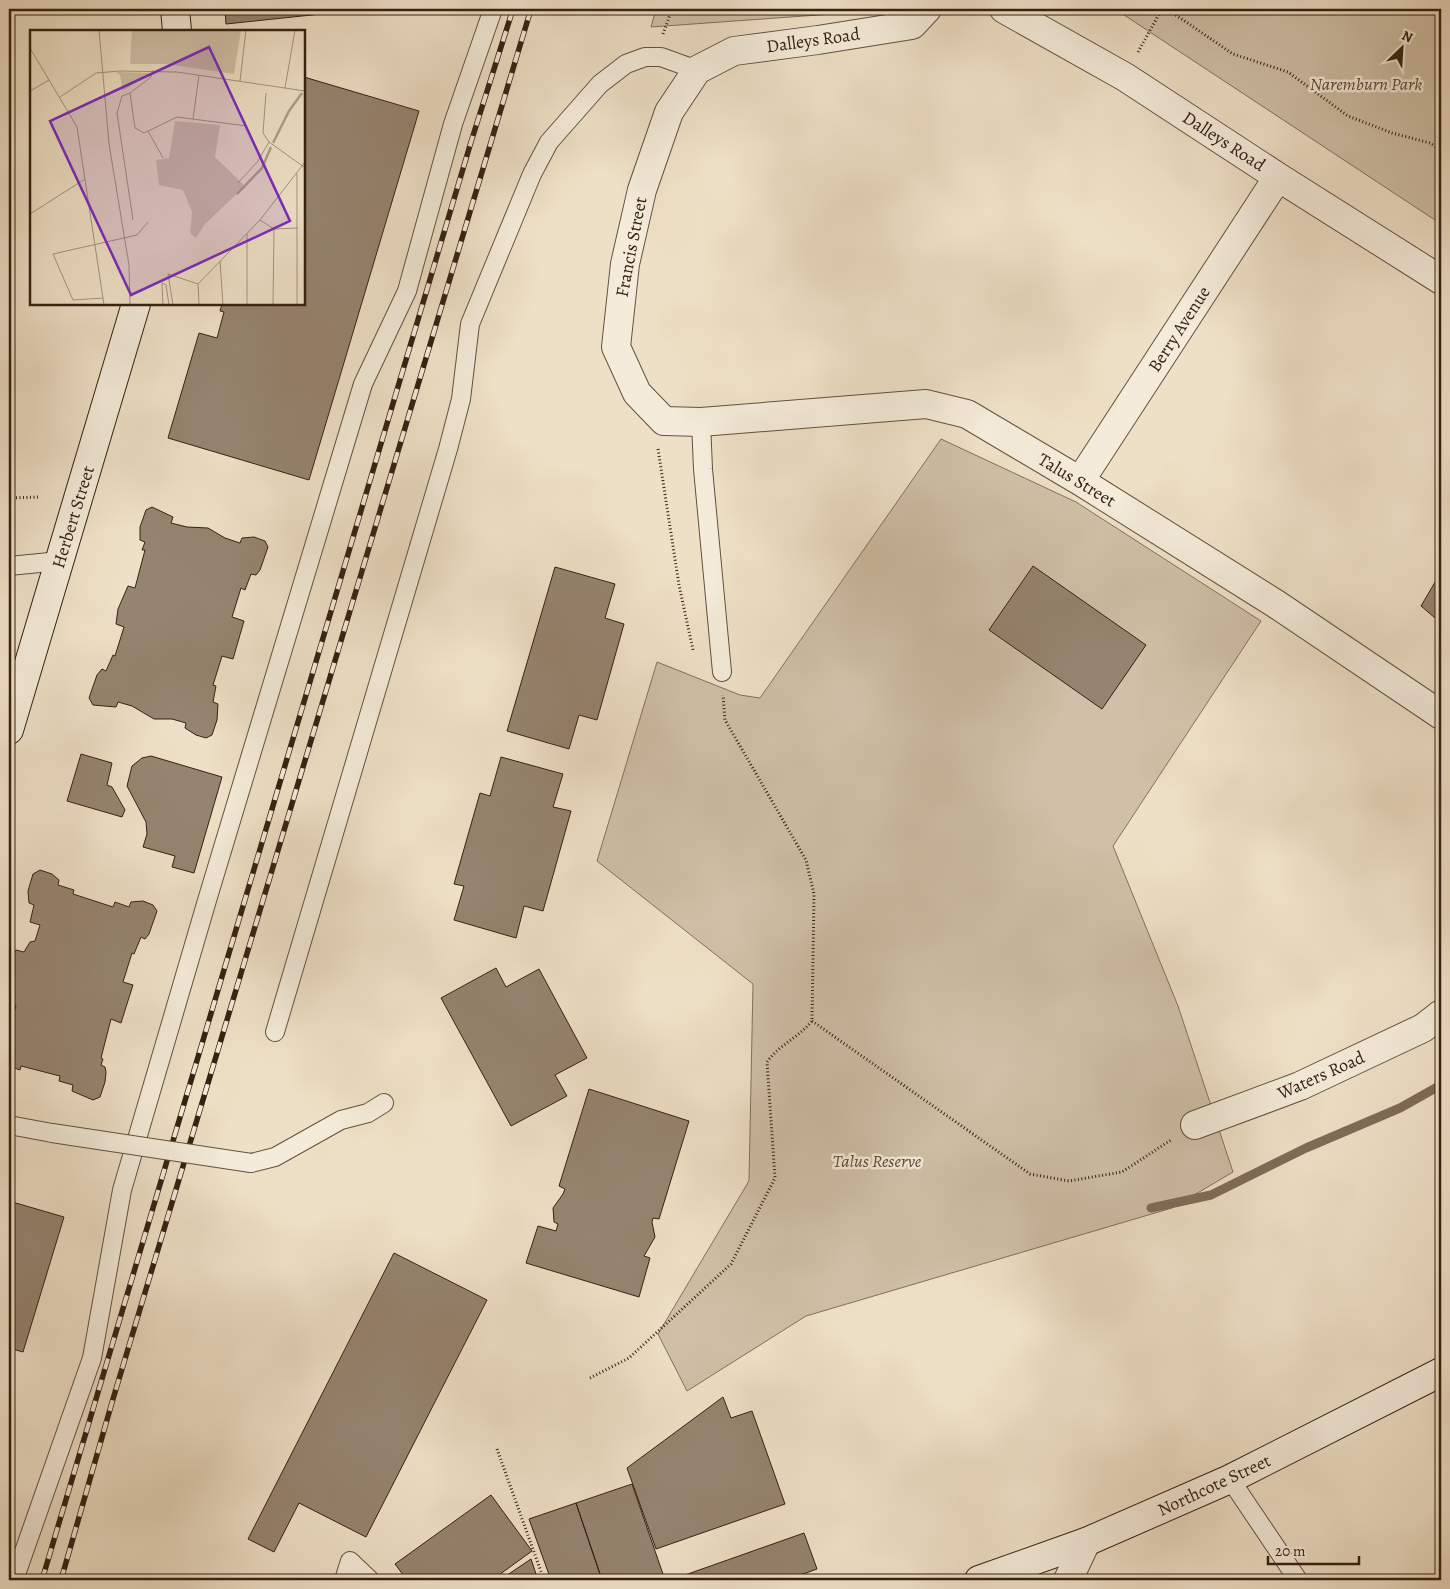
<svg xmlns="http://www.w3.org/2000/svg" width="1450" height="1589" font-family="Alegreya,serif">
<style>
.green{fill:#cfc0a7;stroke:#82705c}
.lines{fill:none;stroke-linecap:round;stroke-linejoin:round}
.stream{stroke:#7e6d58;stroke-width:9}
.building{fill:#95846f;stroke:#352111}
.lane-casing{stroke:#63513e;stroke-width:20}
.street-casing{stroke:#63513e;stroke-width:30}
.secondary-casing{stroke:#352111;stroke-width:30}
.path{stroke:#352111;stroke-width:3;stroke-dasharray:1 2.5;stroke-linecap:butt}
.lane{stroke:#f4ebda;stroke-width:18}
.street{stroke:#f4ebda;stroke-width:28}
.secondary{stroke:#f4ebda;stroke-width:28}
.rail-casing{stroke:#352111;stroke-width:5.5}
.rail{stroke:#f4ebda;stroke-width:4;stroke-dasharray:11;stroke-linecap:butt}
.lane-bridge-casing{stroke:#63513e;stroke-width:20;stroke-linecap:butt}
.lane-bridge{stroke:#f4ebda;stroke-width:18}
.labels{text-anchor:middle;stroke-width:5;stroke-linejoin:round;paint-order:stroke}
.street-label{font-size:18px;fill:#352111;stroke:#f4ebda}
.park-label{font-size:18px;font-style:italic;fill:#5c4936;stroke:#f4ebda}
.inset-river{fill:none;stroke:#af9f88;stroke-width:2.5}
.inset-road{fill:none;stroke:#a4947e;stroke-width:1}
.view{fill:#7b2cbf;fill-opacity:0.15;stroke:#7b2cbf;stroke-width:2.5}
.inset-edge{fill:none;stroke:#352111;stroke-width:2.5}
</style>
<rect width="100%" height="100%" fill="#eee0c6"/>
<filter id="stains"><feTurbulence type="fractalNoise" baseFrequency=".004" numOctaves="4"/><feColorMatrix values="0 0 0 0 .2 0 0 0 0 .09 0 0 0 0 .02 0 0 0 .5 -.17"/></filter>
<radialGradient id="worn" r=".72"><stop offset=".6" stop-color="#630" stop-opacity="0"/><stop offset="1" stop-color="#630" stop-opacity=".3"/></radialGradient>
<path class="green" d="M656 9H902L651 27Z
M1115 9H1441V224Z
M941 439 1076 502 1261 621 1113 846 1178 1006 1233 1172 1172 1208 806 1316 687 1391 658 1334 749 1181 753 984 597 861 657 662 740 695 760 698Z"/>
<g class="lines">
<path class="stream" d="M1151 1208 1211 1195 1306 1148 1400 1108 1441 1085"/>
</g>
<path class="building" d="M225 9H369L226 24Z
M304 77 419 111 309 480 168 438 199 333 217 338 224 312 220 311 222 304H304Z
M152 507 173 517 171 523 187 527 208 528 225 538 240 543 242 538 254 537 265 541 268 547 260 570 256 575 251 574 245 590 241 588 232 617 244 621 233 659 222 656 213 685 216 686 213 702 218 704 217 720 212 735 206 738 196 735 185 728 186 723 172 719H154L132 706 118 702 116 707 93 705 89 698 97 675 102 669 106 671 113 655 115 656 124 627 116 624 118 609 128 586 135 588 145 550H142L145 542 140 540V527L146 510Z
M1033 566 1146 645 1102 709 989 630Z
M555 567 615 584 605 618 624 624 597 720 579 715 569 749 507 731Z
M1441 572V623L1421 606Z
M81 754 112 763 107 785 112 787 125 810 122 817 67 801Z
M151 756 222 777 194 873 172 867 175 856 143 847 147 834 146 822 127 786 132 766 142 758Z
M501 757 563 774 553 807 571 811 543 911 524 906 516 938 454 920 464 886 454 884 480 793 490 796Z
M40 870 52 874 59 880 58 885 74 890 73 894 113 907 115 902 129 907 131 902 143 901 153 905 157 911 149 934 145 939 141 937 134 954 132 953 123 982 133 985 121 1023 111 1019 101 1058 103 1059 101 1065 105 1067 106 1072 105 1082 100 1097 93 1100 72 1091 73 1085 59 1081 60 1076 21 1066 20 1070 9 1066V1021H11L16 1006 12 1001 13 990 9 988V964L16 950 24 952 30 942 35 941 40 925 30 922 34 905 29 903 28 891 33 874Z
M496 968 506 987 539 969 587 1058 555 1075 567 1096 511 1126 441 998Z
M589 1089 689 1121 659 1219 653 1218 652 1222 655 1237 644 1256 650 1258 639 1297 526 1263 538 1226 556 1231 558 1224 554 1222 553 1208 563 1194 565 1189 559 1186Z
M9 1201 64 1217 23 1352 9 1348Z
M394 1253 487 1300 366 1537 299 1503 274 1552 248 1539Z
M723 1397 731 1418 752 1411 785 1504 656 1549 627 1468Z
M632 1484 665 1580H602L576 1503Z
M491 1495 532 1551 492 1580H407L395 1564Z
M576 1503 602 1580H551L529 1519Z
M804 1533 817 1569 795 1577 797 1580H687L685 1575Z
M531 1559 538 1580H500Z"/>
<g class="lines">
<defs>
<path id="lane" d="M701 422 703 469 722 672
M9 566 60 561
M275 1032 448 449 461 399 470 324 532 174 549 142 600 84 626 64 645 57H661L697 70
M9 1125 52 1133
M251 1163 275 1157 341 1120 368 1113 384 1103
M1230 1479 1298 1580
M14 1580 92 1358 122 1190 208 897 363 384 407 291 453 124 493 9
M344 1580 350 1561 370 1580"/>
<path id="street" d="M927 9 912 25 818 40 734 51 697 70 669 112 642 190 625 264 616 347 637 393 664 421 701 422 926 404 967 414 1080 481 1276 604 1441 715
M1004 9 1125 77 1278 177 1441 280
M1080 481 1278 177
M1195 1125 1300 1086 1423 1028 1441 1014
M1068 1580 1086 1542"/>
<path id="secondary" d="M175 9 177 31
M9 730 136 304
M979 1580 1086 1542 1230 1479 1441 1372"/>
</defs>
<use href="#lane" class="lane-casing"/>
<use href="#street" class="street-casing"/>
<use href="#secondary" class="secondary-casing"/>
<path class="path" d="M1167 9 1233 54 1288 72 1348 116 1392 133 1430 143 1441 150
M663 34 672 9
M1138 52 1162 9
M658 449 679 585 693 650
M9 498 39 497
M812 1021 1030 1174 1069 1181 1122 1172 1171 1140
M590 1378 629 1358 731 1264 775 1178 767 1062C779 1045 799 1037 812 1021L814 894 806 860 725 720 723 695
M497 1449 544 1580"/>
<use href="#lane" class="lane"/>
<use href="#street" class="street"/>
<use href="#secondary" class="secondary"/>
<defs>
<path id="rail" d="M42 1580 471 142 513 9
M61 1580 113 1399 531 9"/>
</defs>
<use href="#rail" class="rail-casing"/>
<use href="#rail" class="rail"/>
<defs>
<path id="lane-bridge" d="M52 1133 251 1163"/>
</defs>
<use href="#lane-bridge" class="lane-bridge-casing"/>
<use href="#lane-bridge" class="lane-bridge"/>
</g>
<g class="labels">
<g class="street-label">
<text transform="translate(813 40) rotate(-8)" y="6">Dalleys Road</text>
<text transform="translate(1224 141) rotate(33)" y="6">Dalleys Road</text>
<text transform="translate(631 247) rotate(-79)" y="6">Francis Street</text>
<text transform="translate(1179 329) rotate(-57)" y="6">Berry Avenue</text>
<text transform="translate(1077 480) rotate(31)" y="6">Talus Street</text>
<text transform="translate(73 517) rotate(-73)" y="6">Herbert Street</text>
<text transform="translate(1321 1075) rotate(-24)" y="6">Waters Road</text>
<text transform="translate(1214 1485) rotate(-25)" y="6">Northcote Street</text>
</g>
<g class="park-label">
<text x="1366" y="90">Naremburn Park</text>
<text x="877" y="1167">Talus Reserve</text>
</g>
</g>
<g transform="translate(30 30)">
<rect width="275" height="275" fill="#eee0c6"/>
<path d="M102 0H211L204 44 136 34H100ZM86 42 120 43 93 61 90 45ZM145 91 190 95 185 127 215 156 175 194 166 208 160 203 162 182 153 160 129 155 126 130 139 128Z" fill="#cfc0a7"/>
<path class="inset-river" d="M243 113 259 81 272 63M207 164 232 138 241 117"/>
<path class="inset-road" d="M69 0 79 114 99 235 100 275M0 18 47 97 74 275M210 51 216 0M255 58 265 0M0 61 19 50M100 63 105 98 114 103 147 87 217 96M100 63 92 66 87 83 103 190M100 63 121 47 123 40M30 67 66 43 90 41 147 42 275 61M163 89 169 45M118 101 133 128M239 112 274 137M267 143V275M208 153 228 131 239 112 233 103 236 63M0 184 55 149M230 190 244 199 268 198M190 231 193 275M132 253 136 255 139 275M132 253 133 275M168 254 230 190 275 132M168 254 169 275M73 268 43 270 23 224 107 205 118 192M143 275 138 244 168 254M217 275V204M243 275 244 199"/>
<path class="view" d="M179 17 260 191 101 265 20 91Z"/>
<rect width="275" height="275" class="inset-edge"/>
</g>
<rect width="1450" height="1589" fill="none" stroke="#eee0c6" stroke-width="30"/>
<rect x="10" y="10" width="1430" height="1569" fill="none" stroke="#352111" stroke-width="2.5"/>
<rect x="15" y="15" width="1420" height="1559" fill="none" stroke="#352111"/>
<g transform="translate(1402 48) rotate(25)" stroke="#f4ebda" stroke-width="4" paint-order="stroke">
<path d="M0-4L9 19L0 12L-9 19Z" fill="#352111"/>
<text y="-8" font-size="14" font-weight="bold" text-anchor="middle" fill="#352111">N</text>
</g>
<path d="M1268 1556v8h91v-8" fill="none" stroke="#352111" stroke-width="2.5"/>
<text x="1275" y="1556" font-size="15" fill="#352111" stroke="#f4ebda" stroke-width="4" paint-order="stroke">20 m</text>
<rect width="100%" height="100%" filter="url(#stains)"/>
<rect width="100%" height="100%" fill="url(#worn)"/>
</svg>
